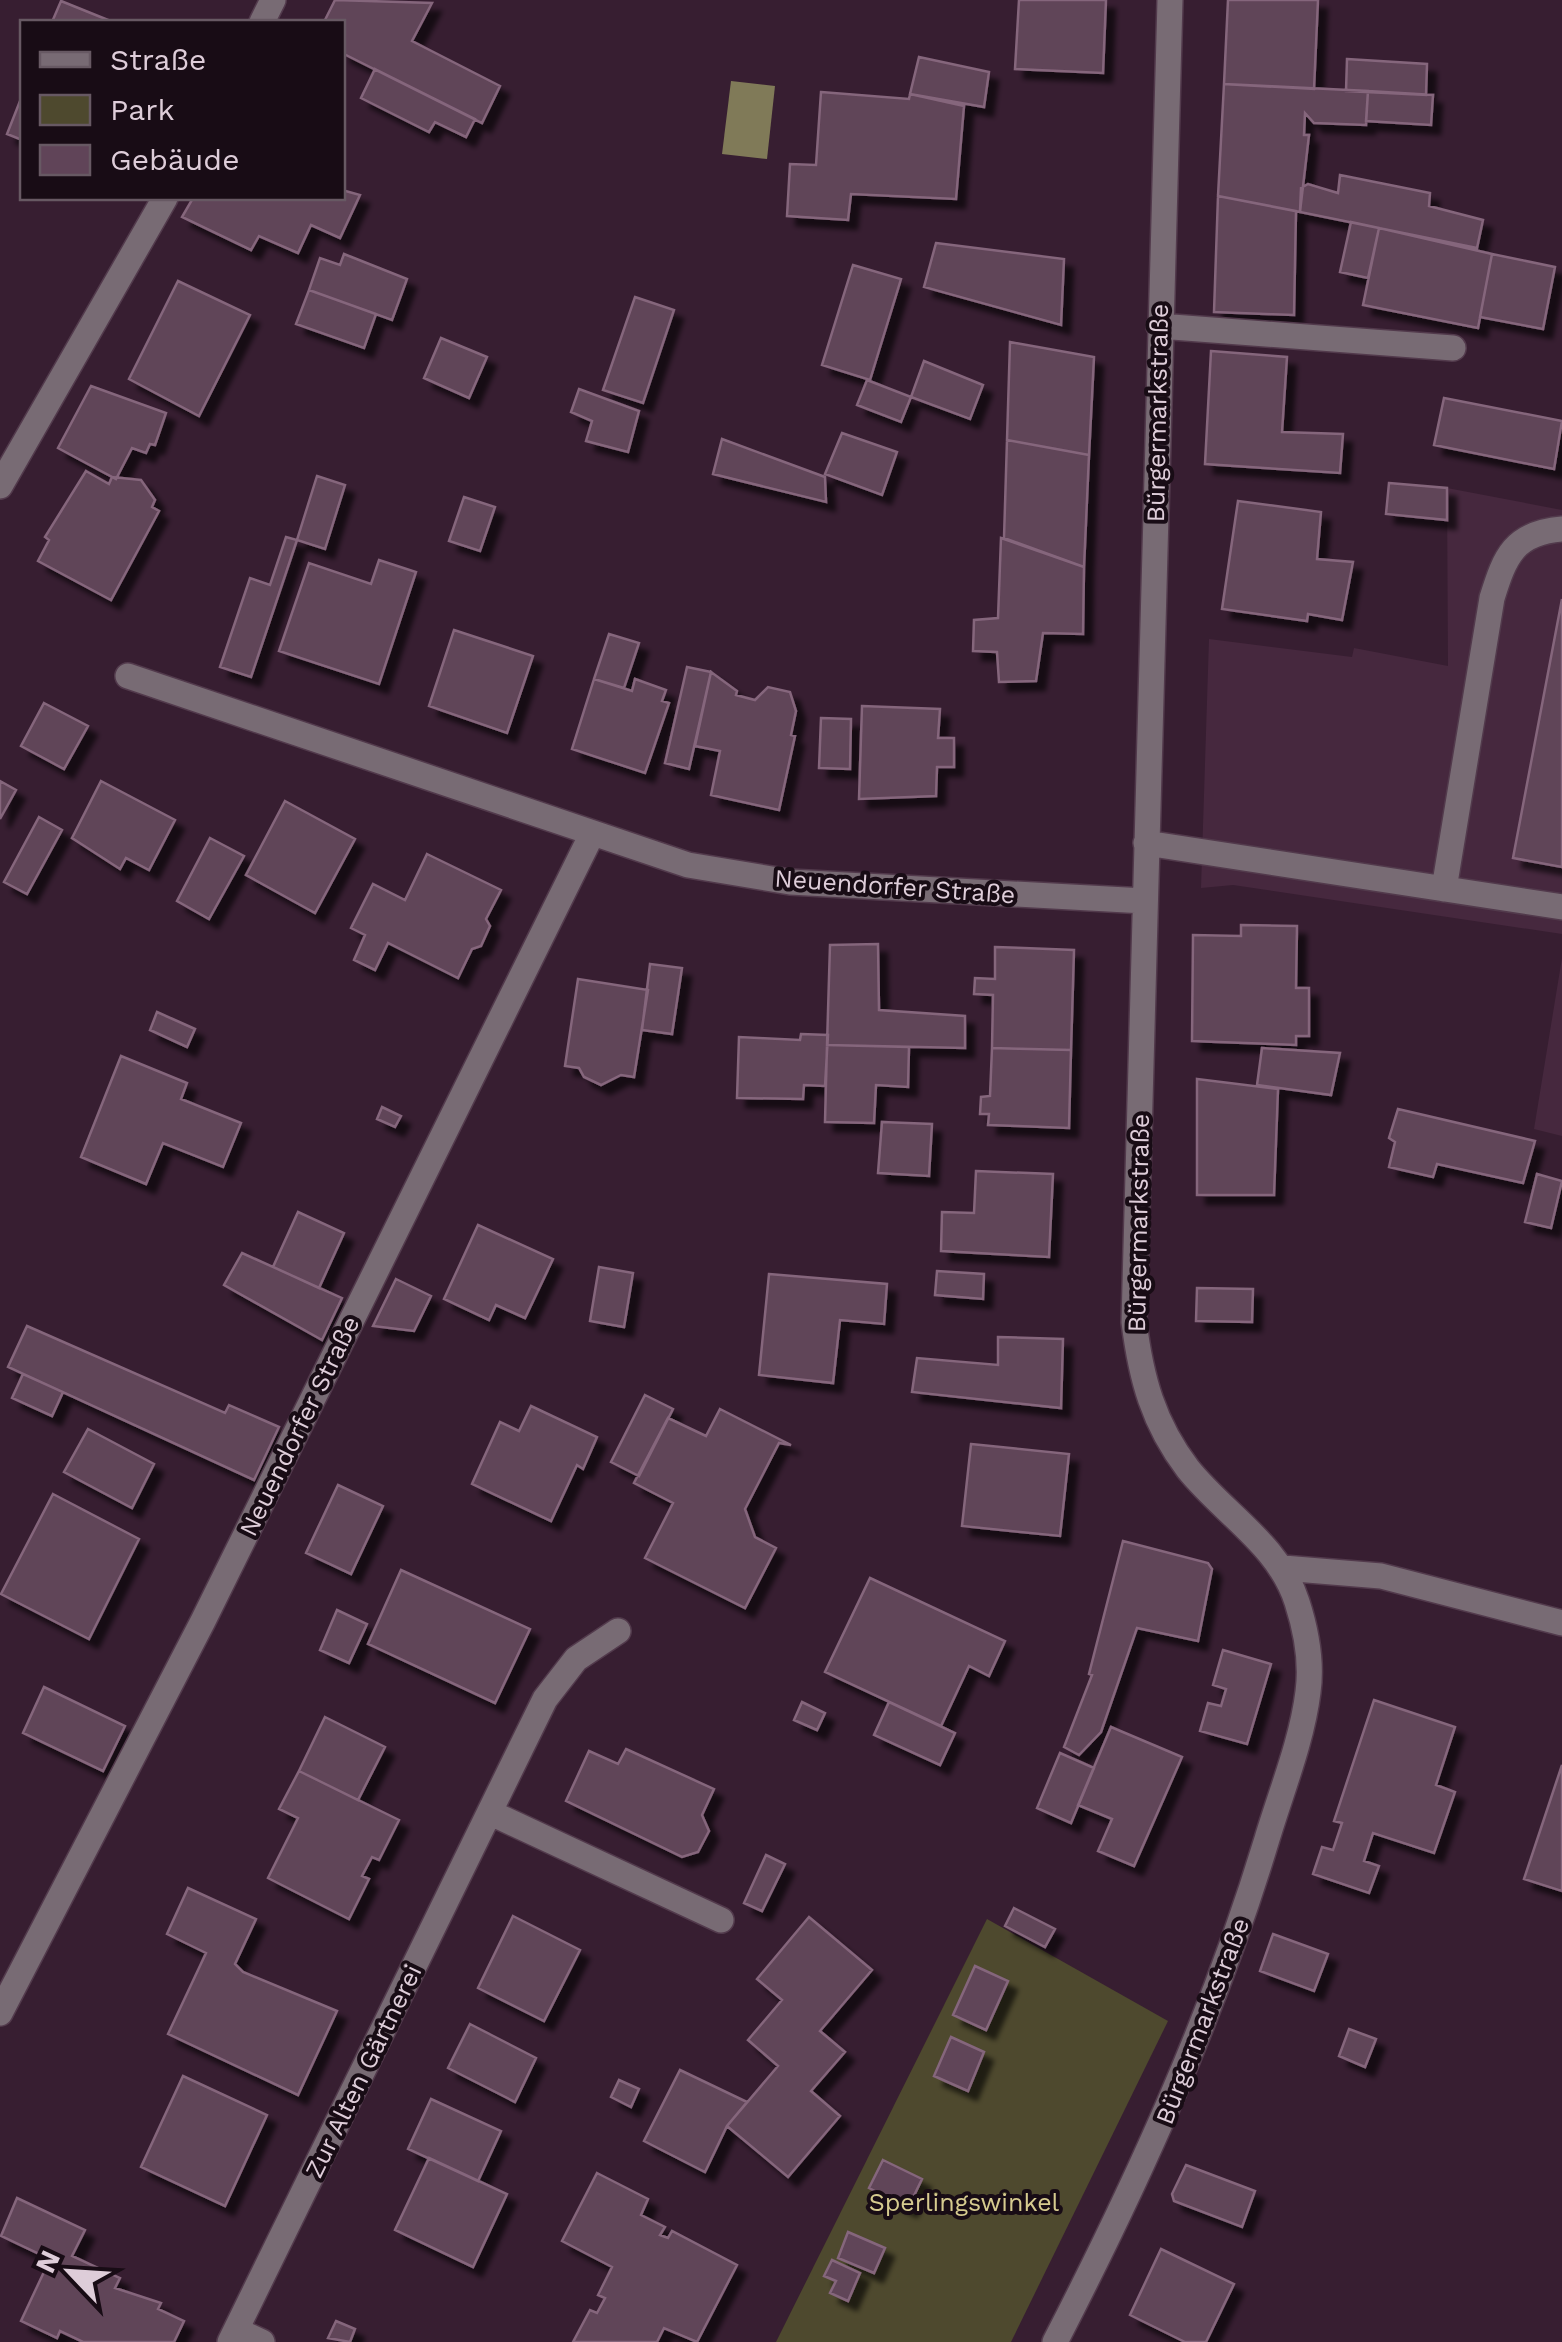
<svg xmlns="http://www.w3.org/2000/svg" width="1562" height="2342" font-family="'Work Sans',sans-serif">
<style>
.built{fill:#46283e}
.green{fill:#4e492e}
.water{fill:#807a58}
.building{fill:#604458;stroke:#85667c;stroke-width:2.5;filter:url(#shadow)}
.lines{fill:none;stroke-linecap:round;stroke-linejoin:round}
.minor-casing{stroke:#523a4c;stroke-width:28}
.minor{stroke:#786b74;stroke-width:25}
.labels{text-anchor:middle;stroke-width:8;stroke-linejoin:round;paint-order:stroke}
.street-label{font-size:25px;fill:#decdd9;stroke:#180c15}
.park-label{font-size:25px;fill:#d6cb8f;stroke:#180c15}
</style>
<defs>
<filter id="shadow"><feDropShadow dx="9" dy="9" stdDeviation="2.5" flood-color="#0009"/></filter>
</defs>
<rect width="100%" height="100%" fill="#371e31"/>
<path class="built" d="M1447 488 1562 510V934L1233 885 1201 888 1209 639 1352 657 1354 648 1448 666Z
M1562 958V1136L1534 1129Z"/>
<path class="green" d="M987 1919 1168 2021 1011 2342H776Z"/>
<path class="water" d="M731 81 775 86 767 159 722 154Z"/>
<path class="building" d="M335 0 432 3 412 41 500 86 482 123 342 53V22H324Z
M1019 0H1106L1103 73 1015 69Z
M1228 0H1318L1314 89 1224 84Z
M61 1 113 22H52Z
M919 57 989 72 984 107 910 94Z
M1347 59 1427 64 1426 95 1346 91Z
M375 69 475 119 466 137 435 122 429 132 361 98Z
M1224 84 1368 91 1366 125 1314 123 1305 113 1304 135H1309L1300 212 1218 196Z
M1368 91 1433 95 1431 125 1366 121Z
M821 92 909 99 910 94 964 106 956 199 851 194 848 220 787 216 790 164 816 165Z
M22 96V140L7 134Z
M1340 175 1430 193 1429 206 1483 220 1477 248 1300 212 1301 188 1308 184 1338 193Z
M342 190 360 195 340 238 311 225 298 253 259 236 251 250 182 217 193 198H342Z
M1218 196 1296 211 1294 315 1214 312Z
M1351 222 1379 228 1368 278 1340 272Z
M1379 228 1492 254 1478 328 1363 305Z
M936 243 1064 259 1061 325 924 287Z
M344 254 407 279 392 320 309 290 320 258 340 265Z
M1492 254 1555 267 1543 329 1480 317Z
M853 265 901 279 870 380 822 365Z
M178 281 250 315 199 416 129 379Z
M309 290 376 314 364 348 296 324Z
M635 297 674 310 643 403 603 390Z
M441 338 487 357 469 398 424 378Z
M1010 342 1094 357 1089 455 1007 440Z
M1211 351 1287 357 1282 432 1343 434 1340 473 1205 464Z
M924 361 983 385 970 419 911 397Z
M867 380 911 397 901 422 857 405Z
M91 386 166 413 155 445 150 444 146 453 132 448 116 479 58 448Z
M579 389 639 411 628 452 586 441 592 421 571 412Z
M1444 398 1562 421 1554 469 1434 445Z
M842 433 897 452 882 495 825 474Z
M722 439 825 477 826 502 713 474Z
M1007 440 1089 455 1084 567 1004 538Z
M86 471 109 484 112 477 141 480 155 500 152 507 159 511 111 600 38 561 49 540 45 537Z
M317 476 345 485 325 549 297 540Z
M1389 483 1447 488V520L1386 514Z
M464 497 495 507 480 551 449 541Z
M1238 501 1321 512 1317 559 1353 562 1342 620 1308 614 1307 621 1222 609Z
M286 537 297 540 251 677 220 667 250 578 270 585Z
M1001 538 1084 567 1083 634 1043 633 1036 681 999 682 997 652 973 651 974 620 998 618Z
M379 560 416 572 379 684 279 651 309 563 371 584Z
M1562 599V867L1513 858Z
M454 630 533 656 507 733 429 706Z
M609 634 639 643 624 688 594 679Z
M687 667 711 672 689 769 665 763Z
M711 672 737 691 736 695 755 700 768 687 790 692 796 711 791 735 795 736 779 810 711 795 720 751 695 746Z
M594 679 632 691 635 679 666 690 662 701 669 703 645 773 572 749Z
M44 703 88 726 64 769 21 746Z
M862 706 940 709 938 738H954V767H937L936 796 859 799Z
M821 718 851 719 850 769 819 768Z
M0 781 16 790 0 819Z
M101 781 175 820 149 870 126 858 120 869 72 838Z
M285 801 355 839 315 913 246 875Z
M39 817 62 830 27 894 4 882Z
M210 838 244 856 209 919 177 901Z
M427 854 501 890 486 919 490 926 481 946 472 949 458 978 388 943 375 970 354 960 365 935 351 928 373 884 405 900Z
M1241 925 1297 926 1296 988H1309V1036H1296V1045L1192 1041 1193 935 1241 936Z
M878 944 879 1010 965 1016V1048L827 1045 830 945Z
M995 947 1074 950 1071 1050 992 1048 993 995 974 994 975 978 995 979Z
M650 964 682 968 672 1034 642 1030Z
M578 979 648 990 634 1077 621 1075 601 1085 584 1077 579 1068 565 1066Z
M157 1012 195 1029 187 1047 150 1030Z
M801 1034 828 1035 825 1086 804 1085 803 1099 737 1098 739 1037 800 1040Z
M827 1045 909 1047 908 1087 876 1085 874 1123 825 1122Z
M992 1048 1071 1050 1069 1128 988 1125 989 1114H980L981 1097 990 1096Z
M1262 1048 1340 1053 1331 1095 1257 1085Z
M121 1056 187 1083 181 1099 241 1123 223 1167 163 1143 146 1184 81 1157Z
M1197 1079 1278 1089 1274 1195H1197Z
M382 1107 401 1116 395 1127 377 1119Z
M1398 1109 1535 1141 1523 1183 1437 1164 1433 1177 1389 1167 1395 1142 1389 1138Z
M882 1122 932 1124 929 1176 878 1173Z
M976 1171 1053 1174 1049 1257 941 1251 942 1212 974 1213Z
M1537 1174 1562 1181 1551 1228 1525 1222Z
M298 1212 344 1233 319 1288 273 1267Z
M478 1225 553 1259 525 1318 496 1305 489 1320 444 1299Z
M242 1253 342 1298 322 1340 224 1285Z
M599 1267 633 1273 624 1327 590 1321Z
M937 1271 984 1274 983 1299 935 1295Z
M769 1274 887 1284 884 1324 840 1320 833 1383 759 1375Z
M396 1279 431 1296 414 1331 373 1326Z
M1197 1288 1253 1289 1252 1322 1196 1321Z
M27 1326 225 1413 229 1405 279 1427 254 1480 8 1367Z
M998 1337 1063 1339 1061 1408 912 1392 917 1358 998 1365Z
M23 1374 63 1392 52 1416 12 1398Z
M645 1395 673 1409 639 1476 611 1462Z
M531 1406 597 1437 583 1469 577 1465 551 1521 472 1484 500 1422 519 1431Z
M720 1409 791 1445 779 1443 745 1509 755 1537 776 1548 745 1608 645 1558 673 1503 634 1483 668 1418 706 1436Z
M88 1429 154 1464 132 1508 64 1472Z
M971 1444 1069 1454 1060 1536 962 1526Z
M338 1485 383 1506 351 1574 306 1553Z
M53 1494 139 1539 89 1639 1 1594Z
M1123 1541 1208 1563 1212 1569 1198 1641 1137 1628 1101 1732 1079 1755 1064 1747 1092 1675 1089 1674Z
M401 1570 530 1629 495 1703 368 1644Z
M870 1578 1005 1641 989 1676 969 1666 941 1726 825 1672Z
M337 1610 367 1624 349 1663 320 1650Z
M1223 1650 1271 1664 1247 1744 1200 1731 1208 1703 1221 1706 1226 1689 1213 1685Z
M44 1687 125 1726 103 1771 23 1733Z
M1374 1700 1455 1727 1436 1785 1455 1792 1434 1853 1373 1833 1364 1861 1379 1866 1369 1893 1313 1874 1322 1847 1333 1850 1342 1823 1334 1821Z
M802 1702 825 1713 817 1730 794 1720Z
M889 1702 955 1733 940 1765 874 1735Z
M325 1717 385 1747 358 1800 299 1771Z
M1111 1727 1182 1757 1134 1866 1098 1851 1112 1819 1078 1805Z
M626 1749 714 1789 702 1815 709 1831 698 1852 682 1857 566 1801 589 1751 618 1764Z
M1060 1753 1094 1768 1071 1823 1037 1808Z
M1562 1765V1891L1524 1879Z
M299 1771 399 1820 379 1860 372 1857 362 1876 369 1879 349 1919 268 1878 298 1818 279 1809Z
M766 1855 785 1864 762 1911 744 1903Z
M188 1888 256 1919 235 1964 243 1972 337 2011 298 2095 168 2034 206 1953 167 1934Z
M1014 1908 1055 1929 1045 1947 1005 1926Z
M513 1916 580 1950 544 2021 478 1988Z
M809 1917 872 1970 820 2031 845 2052 811 2091 840 2116 788 2177 727 2126 778 2066 748 2040 782 2000 757 1979Z
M1273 1934 1328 1954 1314 1991 1260 1971Z
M975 1966 1008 1981 986 2030 953 2015Z
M470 2024 536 2058 515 2102 448 2068Z
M1349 2029 1376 2039 1365 2067 1339 2056Z
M951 2037 984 2052 968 2091 934 2076Z
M680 2070 747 2102 727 2126 705 2172 644 2141Z
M183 2076 267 2115 225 2206 141 2167Z
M619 2080 639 2089 631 2107 611 2097Z
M431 2099 501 2131 478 2181 408 2149Z
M429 2158 507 2194 473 2267 395 2230Z
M883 2160 922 2179 908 2208 869 2188Z
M1186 2165 1255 2191 1242 2227 1174 2201 1172 2194Z
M597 2173 648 2199 641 2215 665 2227 660 2235 668 2238 672 2231 737 2265 697 2342 664 2328 657 2342H573L590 2310 597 2313 605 2298 598 2295 612 2267 562 2241Z
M17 2198 85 2230 72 2256 120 2278 115 2288 161 2303 158 2309 184 2321 174 2342H83L60 2331 57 2338 21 2321 50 2259 1 2236Z
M848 2232 885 2248 874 2273 838 2258Z
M1161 2249 1234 2284 1206 2342H1185L1130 2315Z
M832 2260 860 2273 848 2301 830 2293 836 2281 824 2276Z
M336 2321 355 2329 350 2342 328 2338Z"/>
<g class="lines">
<defs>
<path id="minor" d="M262 22 273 0
M1159 326 1453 348
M0 486 165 198
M128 676 688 865 790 882 1145 901
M1146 843 1562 907
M1444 889 1492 598C1505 556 1514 533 1562 529
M1283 1568 1381 1576 1562 1623
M491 1813 721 1920
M0 2013 203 1621 591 836
M236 2330 262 2342
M230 2342 545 1699 576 1659 618 1631
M1055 2342C1139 2179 1214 2014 1267 1839 1281 1792 1302 1741 1308 1692 1312 1663 1306 1630 1297 1602 1279 1545 1224 1514 1188 1469 1153 1423 1141 1378 1134 1322L1170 0"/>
</defs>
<use href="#minor" class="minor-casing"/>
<use href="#minor" class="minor"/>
</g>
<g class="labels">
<g class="street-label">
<text transform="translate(1157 413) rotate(-89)" y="9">Bürgermarkstraße</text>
<text transform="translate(895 886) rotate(4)" y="9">Neuendorfer Straße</text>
<text transform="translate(1138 1223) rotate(-89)" y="9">Bürgermarkstraße</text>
<text transform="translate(299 1426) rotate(-64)" y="9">Neuendorfer Straße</text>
<text transform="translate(1202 2021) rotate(-69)" y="9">Bürgermarkstraße</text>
<text transform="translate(363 2071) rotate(-64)" y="9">Zur Alten Gärtnerei</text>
</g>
<g class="park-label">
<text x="964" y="2211">Sperlingswinkel</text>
</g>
</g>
<rect x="20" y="20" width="325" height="180" fill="#180c15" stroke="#675963" stroke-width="2.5"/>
<rect x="40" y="52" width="50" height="15" fill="#786b74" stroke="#675963" stroke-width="2.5"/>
<text x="110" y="70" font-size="30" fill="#decdd9">Straße</text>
<rect x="40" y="95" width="50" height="30" fill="#4e492e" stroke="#675963" stroke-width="2.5"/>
<text x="110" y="120" font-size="30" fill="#decdd9">Park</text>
<rect x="40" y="145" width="50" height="30" fill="#604458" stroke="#675963" stroke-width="2.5"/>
<text x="110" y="170" font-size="30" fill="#decdd9">Gebäude</text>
<g transform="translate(70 2272) rotate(295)" stroke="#180c15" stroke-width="8" paint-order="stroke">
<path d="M0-8L18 38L0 25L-18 38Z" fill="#decdd9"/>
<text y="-15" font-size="28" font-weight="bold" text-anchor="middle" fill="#decdd9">N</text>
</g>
</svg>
